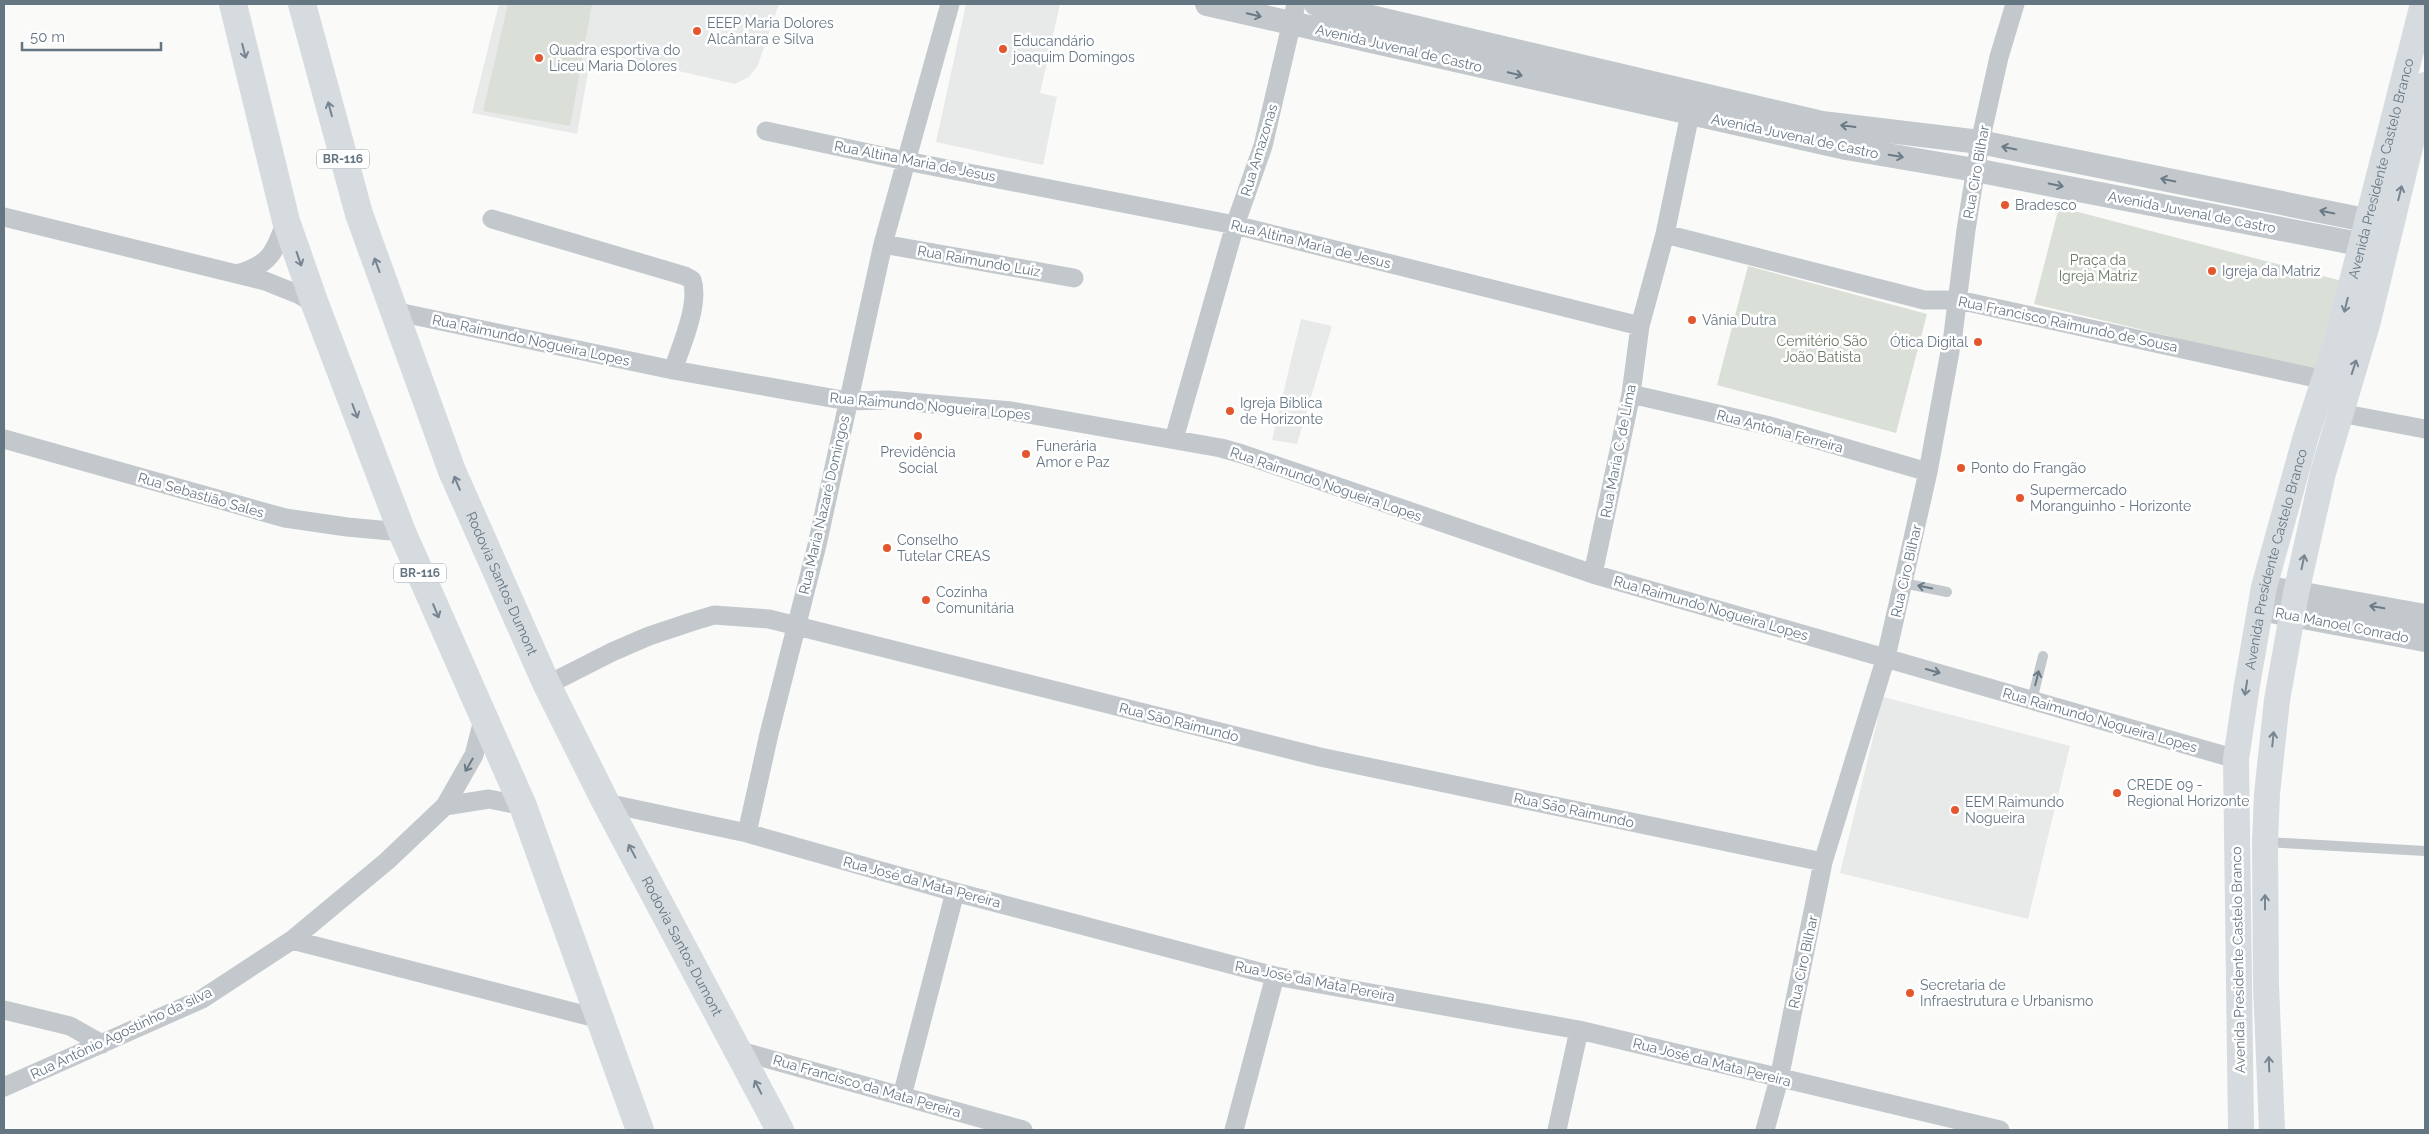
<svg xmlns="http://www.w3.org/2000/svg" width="2429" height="1134" font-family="Raleway,sans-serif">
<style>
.built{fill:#e8e9e9}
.green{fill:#dadfd7}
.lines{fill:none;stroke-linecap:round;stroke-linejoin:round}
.service{stroke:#c3c8cc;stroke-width:10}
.minor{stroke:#c3c8cc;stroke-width:19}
.tertiary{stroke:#c3c8cc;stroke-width:24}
.secondary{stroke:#d6dbdf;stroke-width:26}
.trunk{stroke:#d6dbdf;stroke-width:28}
.oneway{stroke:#6a7a87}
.oneway2{stroke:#768591}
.poi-dot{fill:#e4572e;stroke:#fff;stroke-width:2}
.labels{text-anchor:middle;stroke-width:5;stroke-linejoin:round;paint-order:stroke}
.shield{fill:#fff;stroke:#939fa8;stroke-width:1}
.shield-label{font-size:12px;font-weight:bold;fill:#657683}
.poi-label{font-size:14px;fill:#657683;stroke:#fff;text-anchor:start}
.street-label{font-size:14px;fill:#657683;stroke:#fff}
.park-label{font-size:14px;fill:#687a64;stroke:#fff}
</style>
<rect width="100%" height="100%" fill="#fafaf8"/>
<path class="built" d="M499 4H779L758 65 749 77 735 84 592 51 577 134 472 113Z
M966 4H1060L1040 93 1057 97 1043 165 936 142Z
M1301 319 1332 326 1297 444 1272 440Z
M1883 697 2070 746 2028 919 1840 873Z"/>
<path class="green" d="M508 4H592L570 126 483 111Z
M2059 207 2346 282 2315 371 2034 304Z
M1748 266 1927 314 1896 433 1717 385Z"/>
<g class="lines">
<path class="service" d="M1903 583 1947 592
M2032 700 2043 656
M2266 842 2425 851"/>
<path class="minor" d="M766 131 906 161 1235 225 1640 326
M4 217 265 281 300 295 315 304
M492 219 685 276 692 280C700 304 681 346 673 370
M1665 234 1924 300H1958L2325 380
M883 244 1074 278
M237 274C270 265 275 252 286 221
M393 311 673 370 848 401 888 400 1011 411 1221 448 1242 454 1593 574 2236 759
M1631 394 1770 426 1928 472
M2340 413 2425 429
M4 439 285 518 347 527 402 532
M1174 439 1235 225 1263 146 1296 4
M1593 574 1631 394 1640 326 1665 234 1690 114
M547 685 612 652 649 636 691 622 714 615 769 619 1320 757 1823 862
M606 803 747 833 955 892 1275 976 1579 1030 2000 1130
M445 806 489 799 523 806
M747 833 769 734 817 545 883 244 950 4
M292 940 600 1019
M4 1010 70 1026 102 1044
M740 1051 1023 1130
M4 1087 202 999 292 940 387 861 445 806 474 755 483 720
M902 1096 955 892
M1234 1130 1275 976
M1557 1130 1579 1030
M1765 1130 1779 1079 1823 862 1886 657 1928 472 1953 335 1966 230 1980 142 1999 57 2015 4"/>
<path class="tertiary" d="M1207 4 1846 148 1975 170 2380 248
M1316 4 1822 123 1980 142 2385 224
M2264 587 2425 616
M2260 609 2425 640"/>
<g class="secondary">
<path id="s1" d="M2241 1130 2236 759 2247 685 2264 587 2306 436 2336 344 2423 4"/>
<path d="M2272 1130 2266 985 2265 842 2267 794 2277 700 2296 593 2323 473 2368 321 2425 85"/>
</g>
<g class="trunk">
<path d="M233 4 286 221 315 304 402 532 523 806 640 1130"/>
<path id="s2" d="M302 4 359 214 452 471 547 685 606 803 780 1130"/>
</g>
</g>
<defs><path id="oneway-shaft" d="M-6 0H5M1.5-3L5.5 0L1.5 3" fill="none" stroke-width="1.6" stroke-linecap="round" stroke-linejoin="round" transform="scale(1.25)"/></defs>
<g class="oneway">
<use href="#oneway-shaft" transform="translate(1254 15) rotate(13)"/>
<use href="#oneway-shaft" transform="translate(1515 74) rotate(13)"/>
<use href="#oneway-shaft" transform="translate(1848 126) rotate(-173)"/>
<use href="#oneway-shaft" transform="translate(2009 148) rotate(-168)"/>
<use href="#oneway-shaft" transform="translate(1896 156) rotate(10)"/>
<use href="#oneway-shaft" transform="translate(2168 180) rotate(-168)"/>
<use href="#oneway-shaft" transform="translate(2056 185) rotate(11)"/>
<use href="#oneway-shaft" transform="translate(2327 212) rotate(-168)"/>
<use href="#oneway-shaft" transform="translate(1925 587) rotate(-168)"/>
<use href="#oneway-shaft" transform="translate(2377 607) rotate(-170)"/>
<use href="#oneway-shaft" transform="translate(1933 671) rotate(16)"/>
<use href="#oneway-shaft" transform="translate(2037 678) rotate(-76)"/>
<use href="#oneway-shaft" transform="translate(469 765) rotate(120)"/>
</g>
<g class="oneway2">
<use href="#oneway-shaft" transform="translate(244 51) rotate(76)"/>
<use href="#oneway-shaft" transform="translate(330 109) rotate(-105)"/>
<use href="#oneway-shaft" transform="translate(2400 193) rotate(-76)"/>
<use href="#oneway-shaft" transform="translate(299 259) rotate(71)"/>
<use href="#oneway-shaft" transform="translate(377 265) rotate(-110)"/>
<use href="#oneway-shaft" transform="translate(2346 305) rotate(104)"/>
<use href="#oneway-shaft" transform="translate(2354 367) rotate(-72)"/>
<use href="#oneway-shaft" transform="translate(355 411) rotate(69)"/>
<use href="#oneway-shaft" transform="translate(457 483) rotate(-113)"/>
<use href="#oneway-shaft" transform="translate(2303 562) rotate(-78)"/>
<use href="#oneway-shaft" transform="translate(436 611) rotate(67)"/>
<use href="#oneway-shaft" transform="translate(2246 688) rotate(99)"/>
<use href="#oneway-shaft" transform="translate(2273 739) rotate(-84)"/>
<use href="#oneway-shaft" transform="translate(632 851) rotate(-118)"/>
<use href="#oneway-shaft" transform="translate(2265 902) rotate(-90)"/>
<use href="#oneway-shaft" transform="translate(2269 1064) rotate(-92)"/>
<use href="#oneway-shaft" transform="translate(758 1087) rotate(-117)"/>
</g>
<g class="poi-dot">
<circle cx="697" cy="31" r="5"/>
<circle cx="1003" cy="49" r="5"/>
<circle cx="539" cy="58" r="5"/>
<circle cx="2005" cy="205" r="5"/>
<circle cx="2212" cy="271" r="5"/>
<circle cx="1692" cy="320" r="5"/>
<circle cx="1978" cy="342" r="5"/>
<circle cx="1230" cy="411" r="5"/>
<circle cx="918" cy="436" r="5"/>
<circle cx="1026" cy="454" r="5"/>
<circle cx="1961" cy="468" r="5"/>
<circle cx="2020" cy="498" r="5"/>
<circle cx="887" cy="548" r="5"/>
<circle cx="926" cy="600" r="5"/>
<circle cx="2117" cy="793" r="5"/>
<circle cx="1955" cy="810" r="5"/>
<circle cx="1910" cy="993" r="5"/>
</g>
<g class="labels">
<g class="shield">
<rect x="317" y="149.5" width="52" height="19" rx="4"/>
<rect x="394" y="563.5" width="52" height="19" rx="4"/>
</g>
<g class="shield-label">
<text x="343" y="163">BR-116</text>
<text x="420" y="577">BR-116</text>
</g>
<g class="poi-label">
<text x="707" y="28">EEEP Maria Dolores<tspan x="707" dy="16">Alcântara e Silva</tspan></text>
<text x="1013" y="46">Educandário<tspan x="1013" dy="16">joaquim Domingos</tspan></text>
<text x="549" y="55">Quadra esportiva do<tspan x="549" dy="16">Liceu Maria Dolores</tspan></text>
<text x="2015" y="210">Bradesco</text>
<text x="2222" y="276">Igreja da Matriz</text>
<text x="1702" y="325">Vânia Dutra</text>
<text x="1968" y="347" text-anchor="end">Ótica Digital</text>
<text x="1240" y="408">Igreja Bíblica<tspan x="1240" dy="16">de Horizonte</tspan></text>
<text x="1036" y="451">Funerária<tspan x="1036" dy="16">Amor e Paz</tspan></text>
<text x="918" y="457" text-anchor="middle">Previdência<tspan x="918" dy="16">Social</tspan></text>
<text x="1971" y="473">Ponto do Frangão</text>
<text x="2030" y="495">Supermercado<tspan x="2030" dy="16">Moranguinho - Horizonte</tspan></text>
<text x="897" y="545">Conselho<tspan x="897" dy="16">Tutelar CREAS</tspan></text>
<text x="936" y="597">Cozinha<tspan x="936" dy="16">Comunitária</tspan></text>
<text x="2127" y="790">CREDE 09 -<tspan x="2127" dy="16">Regional Horizonte</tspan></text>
<text x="1965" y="807">EEM Raimundo<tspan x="1965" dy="16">Nogueira</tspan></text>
<text x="1920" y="990">Secretaria de<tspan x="1920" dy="16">Infraestrutura e Urbanismo</tspan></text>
</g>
<g class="street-label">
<text transform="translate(1399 48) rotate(13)" y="5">Avenida Juvenal de Castro</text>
<text transform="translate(1795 136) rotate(12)" y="5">Avenida Juvenal de Castro</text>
<text transform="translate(1259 150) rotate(-73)" y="5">Rua Amazonas</text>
<text transform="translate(915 161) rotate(11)" y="5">Rua Altina Maria de Jesus</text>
<text dy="5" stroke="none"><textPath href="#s1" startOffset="980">Avenida Presidente Castelo Branco</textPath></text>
<text transform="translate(1976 172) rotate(-80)" y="5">Rua Ciro Bilhar</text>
<text transform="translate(2192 212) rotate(11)" y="5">Avenida Juvenal de Castro</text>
<text transform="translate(1311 244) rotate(14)" y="5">Rua Altina Maria de Jesus</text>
<text transform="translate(979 261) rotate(10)" y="5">Rua Raimundo Luiz</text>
<text transform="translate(2068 324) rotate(12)" y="5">Rua Francisco Raimundo de Sousa</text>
<text transform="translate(531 340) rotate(12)" y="5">Rua Raimundo Nogueira Lopes</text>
<text transform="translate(930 406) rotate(5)" y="5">Rua Raimundo Nogueira Lopes</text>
<text transform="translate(1780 431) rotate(15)" y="5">Rua Antônia Ferreira</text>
<text transform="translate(1618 451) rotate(-79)" y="5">Rua Maria C. de Lima</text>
<text transform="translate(1326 484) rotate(19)" y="5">Rua Raimundo Nogueira Lopes</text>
<text transform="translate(201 495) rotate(16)" y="5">Rua Sebastião Sales</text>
<text transform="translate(824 505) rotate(-77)" y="5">Rua Maria Nazaré Domingos</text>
<text dy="5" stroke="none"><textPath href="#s1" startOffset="575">Avenida Presidente Castelo Branco</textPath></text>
<text transform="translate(1906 571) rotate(-77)" y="5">Rua Ciro Bilhar</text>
<text dy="5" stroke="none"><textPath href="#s2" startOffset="614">Rodovia Santos Dumont</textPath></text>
<text transform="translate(1711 608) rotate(16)" y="5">Rua Raimundo Nogueira Lopes</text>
<text transform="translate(2342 625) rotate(11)" y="5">Rua Manoel Conrado</text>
<text transform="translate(2100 720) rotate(16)" y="5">Rua Raimundo Nogueira Lopes</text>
<text transform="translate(1179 722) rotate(14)" y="5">Rua São Raimundo</text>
<text transform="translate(1574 810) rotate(12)" y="5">Rua São Raimundo</text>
<text transform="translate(922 882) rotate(15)" y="5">Rua José da Mata Pereira</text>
<text dy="5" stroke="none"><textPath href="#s2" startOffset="1019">Rodovia Santos Dumont</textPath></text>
<text transform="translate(2238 960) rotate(-91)" y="5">Avenida Presidente Castelo Branco</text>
<text transform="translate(1803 962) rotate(-78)" y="5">Rua Ciro Bilhar</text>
<text transform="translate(1315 981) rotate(11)" y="5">Rua José da Mata Pereira</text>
<text transform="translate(121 1033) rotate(-25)" y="5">Rua Antônio Agostinho da silva</text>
<text transform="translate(1712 1062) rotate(14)" y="5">Rua José da Mata Pereira</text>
<text transform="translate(867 1086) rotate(16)" y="5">Rua Francisco da Mata Pereira</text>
</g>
<g class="park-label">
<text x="2098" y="265">Praça da<tspan x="2098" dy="16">Igreja Matriz</tspan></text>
<text x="1822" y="346">Cemitério São<tspan x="1822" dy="16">João Batista</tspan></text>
</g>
</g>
<rect width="2429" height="1134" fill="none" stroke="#657683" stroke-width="10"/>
<path d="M22 42v8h139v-8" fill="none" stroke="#657683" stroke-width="2.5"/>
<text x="30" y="42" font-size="15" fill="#657683" stroke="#ffffff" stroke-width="4" paint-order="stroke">50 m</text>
</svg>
